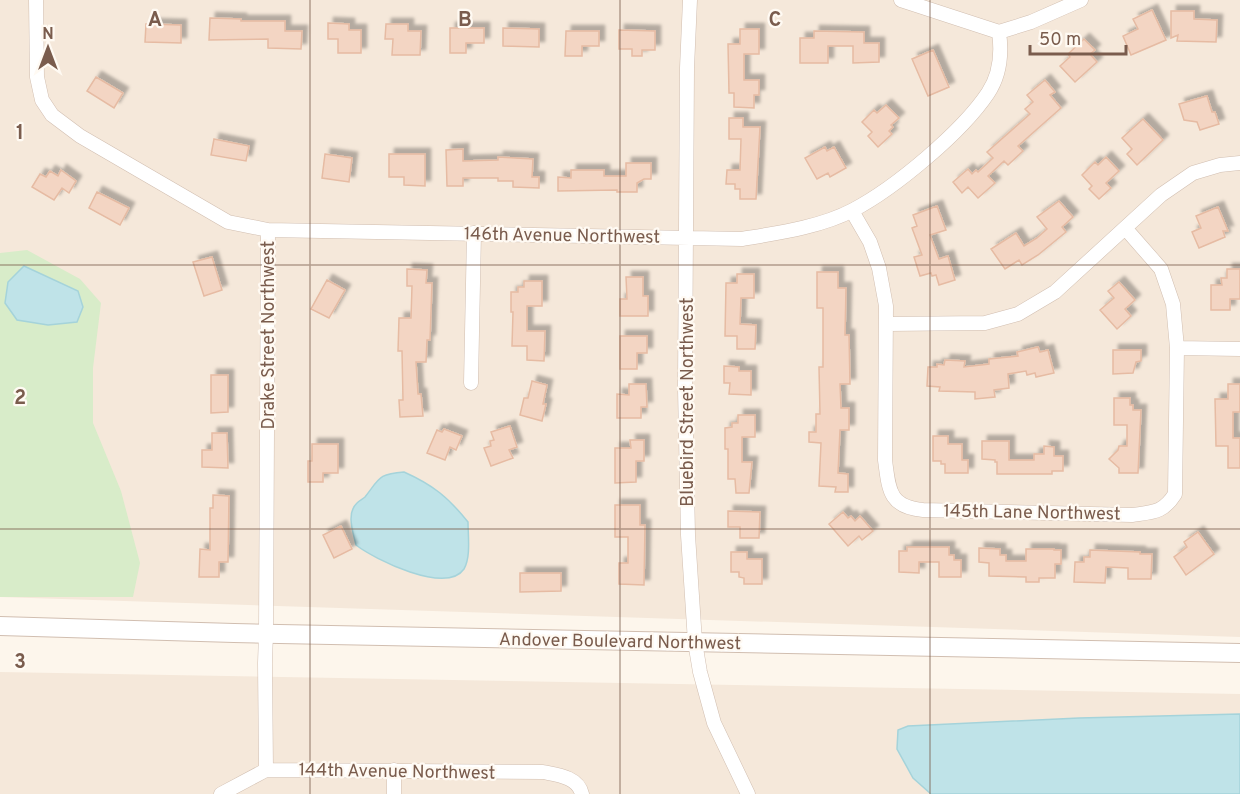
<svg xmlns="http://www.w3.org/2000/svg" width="1240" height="794" font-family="Overpass,sans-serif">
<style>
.residential{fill:#f5e8da}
.green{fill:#d8ecc9}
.water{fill:#bfe3e8;stroke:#a5d3da;stroke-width:1.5}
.building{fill:#f3d5c3;stroke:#e6bba3;stroke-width:1.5;filter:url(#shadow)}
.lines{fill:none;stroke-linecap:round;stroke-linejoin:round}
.minor-casing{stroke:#d1beb0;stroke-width:15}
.tertiary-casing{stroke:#d1beb0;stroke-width:20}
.minor{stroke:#fff;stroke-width:14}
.tertiary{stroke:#fff;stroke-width:18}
.grid{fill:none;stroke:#7a5c4d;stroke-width:1.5;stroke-opacity:0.55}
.labels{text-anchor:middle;stroke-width:4.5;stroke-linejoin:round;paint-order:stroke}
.street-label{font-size:18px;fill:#7a5c4d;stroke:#fffaf3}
.grid-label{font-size:20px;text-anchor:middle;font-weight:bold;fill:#7a5c4d;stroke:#fffaf3;stroke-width:4.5;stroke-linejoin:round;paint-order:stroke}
</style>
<defs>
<filter id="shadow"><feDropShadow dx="5.5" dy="-5.5" stdDeviation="1.5" flood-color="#0004"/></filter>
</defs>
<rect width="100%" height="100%" fill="#fdf6ec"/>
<path class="residential" d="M0 0H1240V637L0 597Z
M0 672 1240 694V794H0Z"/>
<path class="green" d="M27 250 80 279 101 303 93 368V423L121 491 140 563 133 597H0V253Z"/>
<path class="water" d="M24 266 78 291 83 307 77 322 48 325 17 320 5 303 8 282Z
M404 472C433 485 448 497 468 522 468 536 471 557 464 569 446 595 374 559 356 545 353 532 346 513 357 503 360 500 363 499 365 497 380 478 378 474 404 472Z
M1240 714V794H931L913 778 897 749 898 730 908 726 1079 718Z"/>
<path class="building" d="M1152 10 1166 40 1131 55 1123 36 1138 29 1133 19Z
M1171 11H1194V19L1217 20 1216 42 1177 41 1178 35 1171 38Z
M210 18 241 19V21H285V31H302L301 49 268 48V39L209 40Z
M328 23 349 24V30H361V53H338V39H328Z
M146 24 181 25V43L145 42Z
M386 24H408V31H421L420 55H392L393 39H385Z
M450 28H484V43H466V53H450Z
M503 28 539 29V47L503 46Z
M740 29H759V54H744V80H759V95H754V108L734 107V93H729L728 44H740Z
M619 30 655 31V50H642V56H632V49H619Z
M566 31H599V46H582V56H565Z
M814 31 864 32V43H879V62L853 63V46H828V63H800V38H814Z
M1084 39 1095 50 1090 54 1097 62 1075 82 1060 66 1070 57 1068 54Z
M933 50 949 87 928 96 912 59Z
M96 77 123 93 114 108 87 91Z
M1045 80 1055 92 1050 95 1061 108 1018 146 1023 151 1008 165 1004 161 988 176 995 183 978 198 968 187 962 193 953 182 968 169 972 174 976 170 978 172 993 158 987 152 1030 114 1025 109 1033 102 1027 95Z
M1207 96 1212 112H1215L1219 124 1200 130 1197 122 1184 120 1179 104Z
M886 105 899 118 891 125 893 127 889 131 892 134 878 147 868 136 872 132 862 122 874 110 877 113Z
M729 118H743V127H760L756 199H740V189H735V184H726L727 170H740L741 139H729Z
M1143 119 1163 140 1137 165 1127 154 1132 149 1122 138Z
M214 139 249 146 246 161 211 155Z
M825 147 827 151 834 147 846 168 830 177 828 173 817 179 805 158Z
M463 149V161L498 160V157L533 159 532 177H539V188L513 187V181H498V178H463V186H447L446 150Z
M325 154 352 158 349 182 322 178Z
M389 154H425V186L404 185V177H389Z
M1106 157 1119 171 1106 183 1111 188 1099 199 1089 189 1092 186 1082 175 1095 162 1098 165Z
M626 163H651V179H644L637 183V192H617V190L558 191V177L571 178V170H604V176H626Z
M61 170 76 181 69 193 62 188 54 200 32 187 40 174 46 177 50 171 58 176Z
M97 192 129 208 120 225 89 208Z
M1059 201 1073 217 1062 227 1066 232 1038 255 1022 265 1019 260 1005 269 991 249 1016 233 1024 246 1037 238 1047 229 1037 217Z
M937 206 946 230 930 235 939 259 948 256 955 280 939 285 936 275 932 276 931 273 920 276 914 257 922 255 912 228 917 226 913 215Z
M1218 207 1228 231H1223L1225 237 1199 248 1192 232 1201 228 1196 216Z
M212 257 222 290 204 296 193 262Z
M407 269 427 270 426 283H432L430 340H427L426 362H416L418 394H421L423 416 400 417 399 400H403L402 351H398L399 318H411L412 286H407Z
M1227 269H1240V299H1230V310H1211V285H1222L1221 278H1227Z
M817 272H838V288H846L845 335H849L850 384H840L841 408H849V430H840L838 473 848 474V492H835L836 487 819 486 821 443 809 442V432H816V414H820L819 367H823V308H817Z
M737 274H754V298H741L740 324 756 325 755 349H737V336H725L726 283H737Z
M626 277H643V296H648V316H620V299H627Z
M327 280 345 290 329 318 311 309Z
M524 281H542V306H527V331H545L544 361 527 360V346H512L513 312H511V292H518V287H524Z
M1119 282 1135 300 1125 309 1131 316 1117 329 1100 310 1114 298 1108 291Z
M620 336H647V353H637V369H620Z
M1038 347 1040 352 1048 350 1054 373 1036 377 1035 373 1027 375 1026 371 1008 374 1009 388 994 390 995 397 975 399V392L939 391 940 387 927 386 928 367H937V364L944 365 945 360 965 361 964 367 989 364V359L1018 356 1017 352Z
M1113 350H1141V361L1136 362 1133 373 1113 374Z
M724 366 739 367V371H751V395L729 394 730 383H724Z
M211 375H228V412L211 413Z
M532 381 547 385 543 404H546L542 421 520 415 524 398H528Z
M629 384H646L647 407H641V418H617V394L629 395Z
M1228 384H1240V412H1233V438H1240V468H1228V446H1216L1215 399H1228Z
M1114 398H1130V405H1133V410H1141L1138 473H1119V468L1109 459 1118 450 1119 446H1127V425H1114Z
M738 415H755V437H742V462H752L749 493H736L735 479H728V449H725V428L732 427V423H738Z
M510 426 517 447 509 450 513 458 491 466 484 448 491 446 490 441 494 440 491 432Z
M444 429 462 436 456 450 450 447 445 460 427 453 437 430 442 432Z
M212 433H227L228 468 202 467V450H212Z
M933 436H948V444H962V460H968V473H945V464H941V461H933Z
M630 440H644V461H636V482L615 483V448H631Z
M982 441H1009V460H1034V454H1044V446L1054 447V456H1063V471H1052V474H997V462H995V460L982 459Z
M312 444H338V473H323V482H308V461H312Z
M213 495 229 496 228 562H219V577H199L200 549 210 550V508H213Z
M615 505H640V525H645L644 585 619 584V563H628V537H615Z
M728 511 760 512 759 538H740V527H728Z
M843 512 848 518 851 516 855 521 860 516 873 531 862 540 859 536 848 546 829 524Z
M341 526 352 549 334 558 323 535Z
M1198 532 1214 554 1186 575 1174 557 1187 547 1184 542Z
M907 547H949V555H954V560H961V577H939V562H919V573L899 572V551H907Z
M979 548 1000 549V555H1006V561H1026V549H1054V550H1061V564H1055V578H1039V582H1026V577L989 576V563L979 562Z
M1090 550 1140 552V554H1152L1151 579H1128V568L1106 567 1105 583 1074 582 1075 562H1084V557H1090Z
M731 552H747V559H762V584H744V578L739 577V572H731Z
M520 573H561V591L520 592Z"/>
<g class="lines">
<defs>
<path id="minor" d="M36 0 37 77 42 100 52 115 80 136 228 222 268 230 742 239C778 233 821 227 853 210 895 188 962 132 988 93 1000 75 1002 53 999 32
M690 0 687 68 685 388 688 535 695 642 700 672 714 723 748 794
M901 0 999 32 1031 22 1081 0
M852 211 870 242 879 268 886 306 885 460C889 490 889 507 923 510L1132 515C1153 512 1163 513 1175 494L1177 348 1173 304 1161 269 1126 229
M887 324 985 323 1018 314 1055 292 1161 195 1193 173 1220 165 1240 163
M1177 348 1240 349
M471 383 474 233
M266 770 265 663 266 633 268 230
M221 794 266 770 543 772C558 775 578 777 582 794
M394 794V770"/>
<path id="tertiary" d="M0 626 234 633 1240 653"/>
</defs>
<use href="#minor" class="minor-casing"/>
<use href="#tertiary" class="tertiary-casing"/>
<use href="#minor" class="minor"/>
<use href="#tertiary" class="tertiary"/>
</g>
<path class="grid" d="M310 0V794M620 0V794M930 0V794M0 265H1240M0 529H1240"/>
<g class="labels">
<g class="street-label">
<text transform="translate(562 235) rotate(1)" y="6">146th Avenue Northwest</text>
<text transform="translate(268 335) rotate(-90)" y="6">Drake Street Northwest</text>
<text transform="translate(687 402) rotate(-90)" y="6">Bluebird Street Northwest</text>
<text transform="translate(1032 512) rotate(1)" y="6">145th Lane Northwest</text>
<text transform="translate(620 641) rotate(1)" y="6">Andover Boulevard Northwest</text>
<text transform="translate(397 771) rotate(1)" y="6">144th Avenue Northwest</text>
</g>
</g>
<g class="grid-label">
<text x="155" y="26">A</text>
<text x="465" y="26">B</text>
<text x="775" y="26">C</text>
<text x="20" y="139">1</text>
<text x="20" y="404">2</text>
<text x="20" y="668">3</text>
</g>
<g transform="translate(48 48)" stroke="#fffaf3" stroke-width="4.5" paint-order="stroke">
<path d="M0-4.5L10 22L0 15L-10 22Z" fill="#7a5c4d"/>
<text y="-9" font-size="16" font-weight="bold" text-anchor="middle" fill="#7a5c4d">N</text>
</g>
<path d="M1030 45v9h96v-9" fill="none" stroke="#7a5c4d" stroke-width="3"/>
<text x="1039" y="45" font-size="18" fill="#7a5c4d" stroke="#fffaf3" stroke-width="4.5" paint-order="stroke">50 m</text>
</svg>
